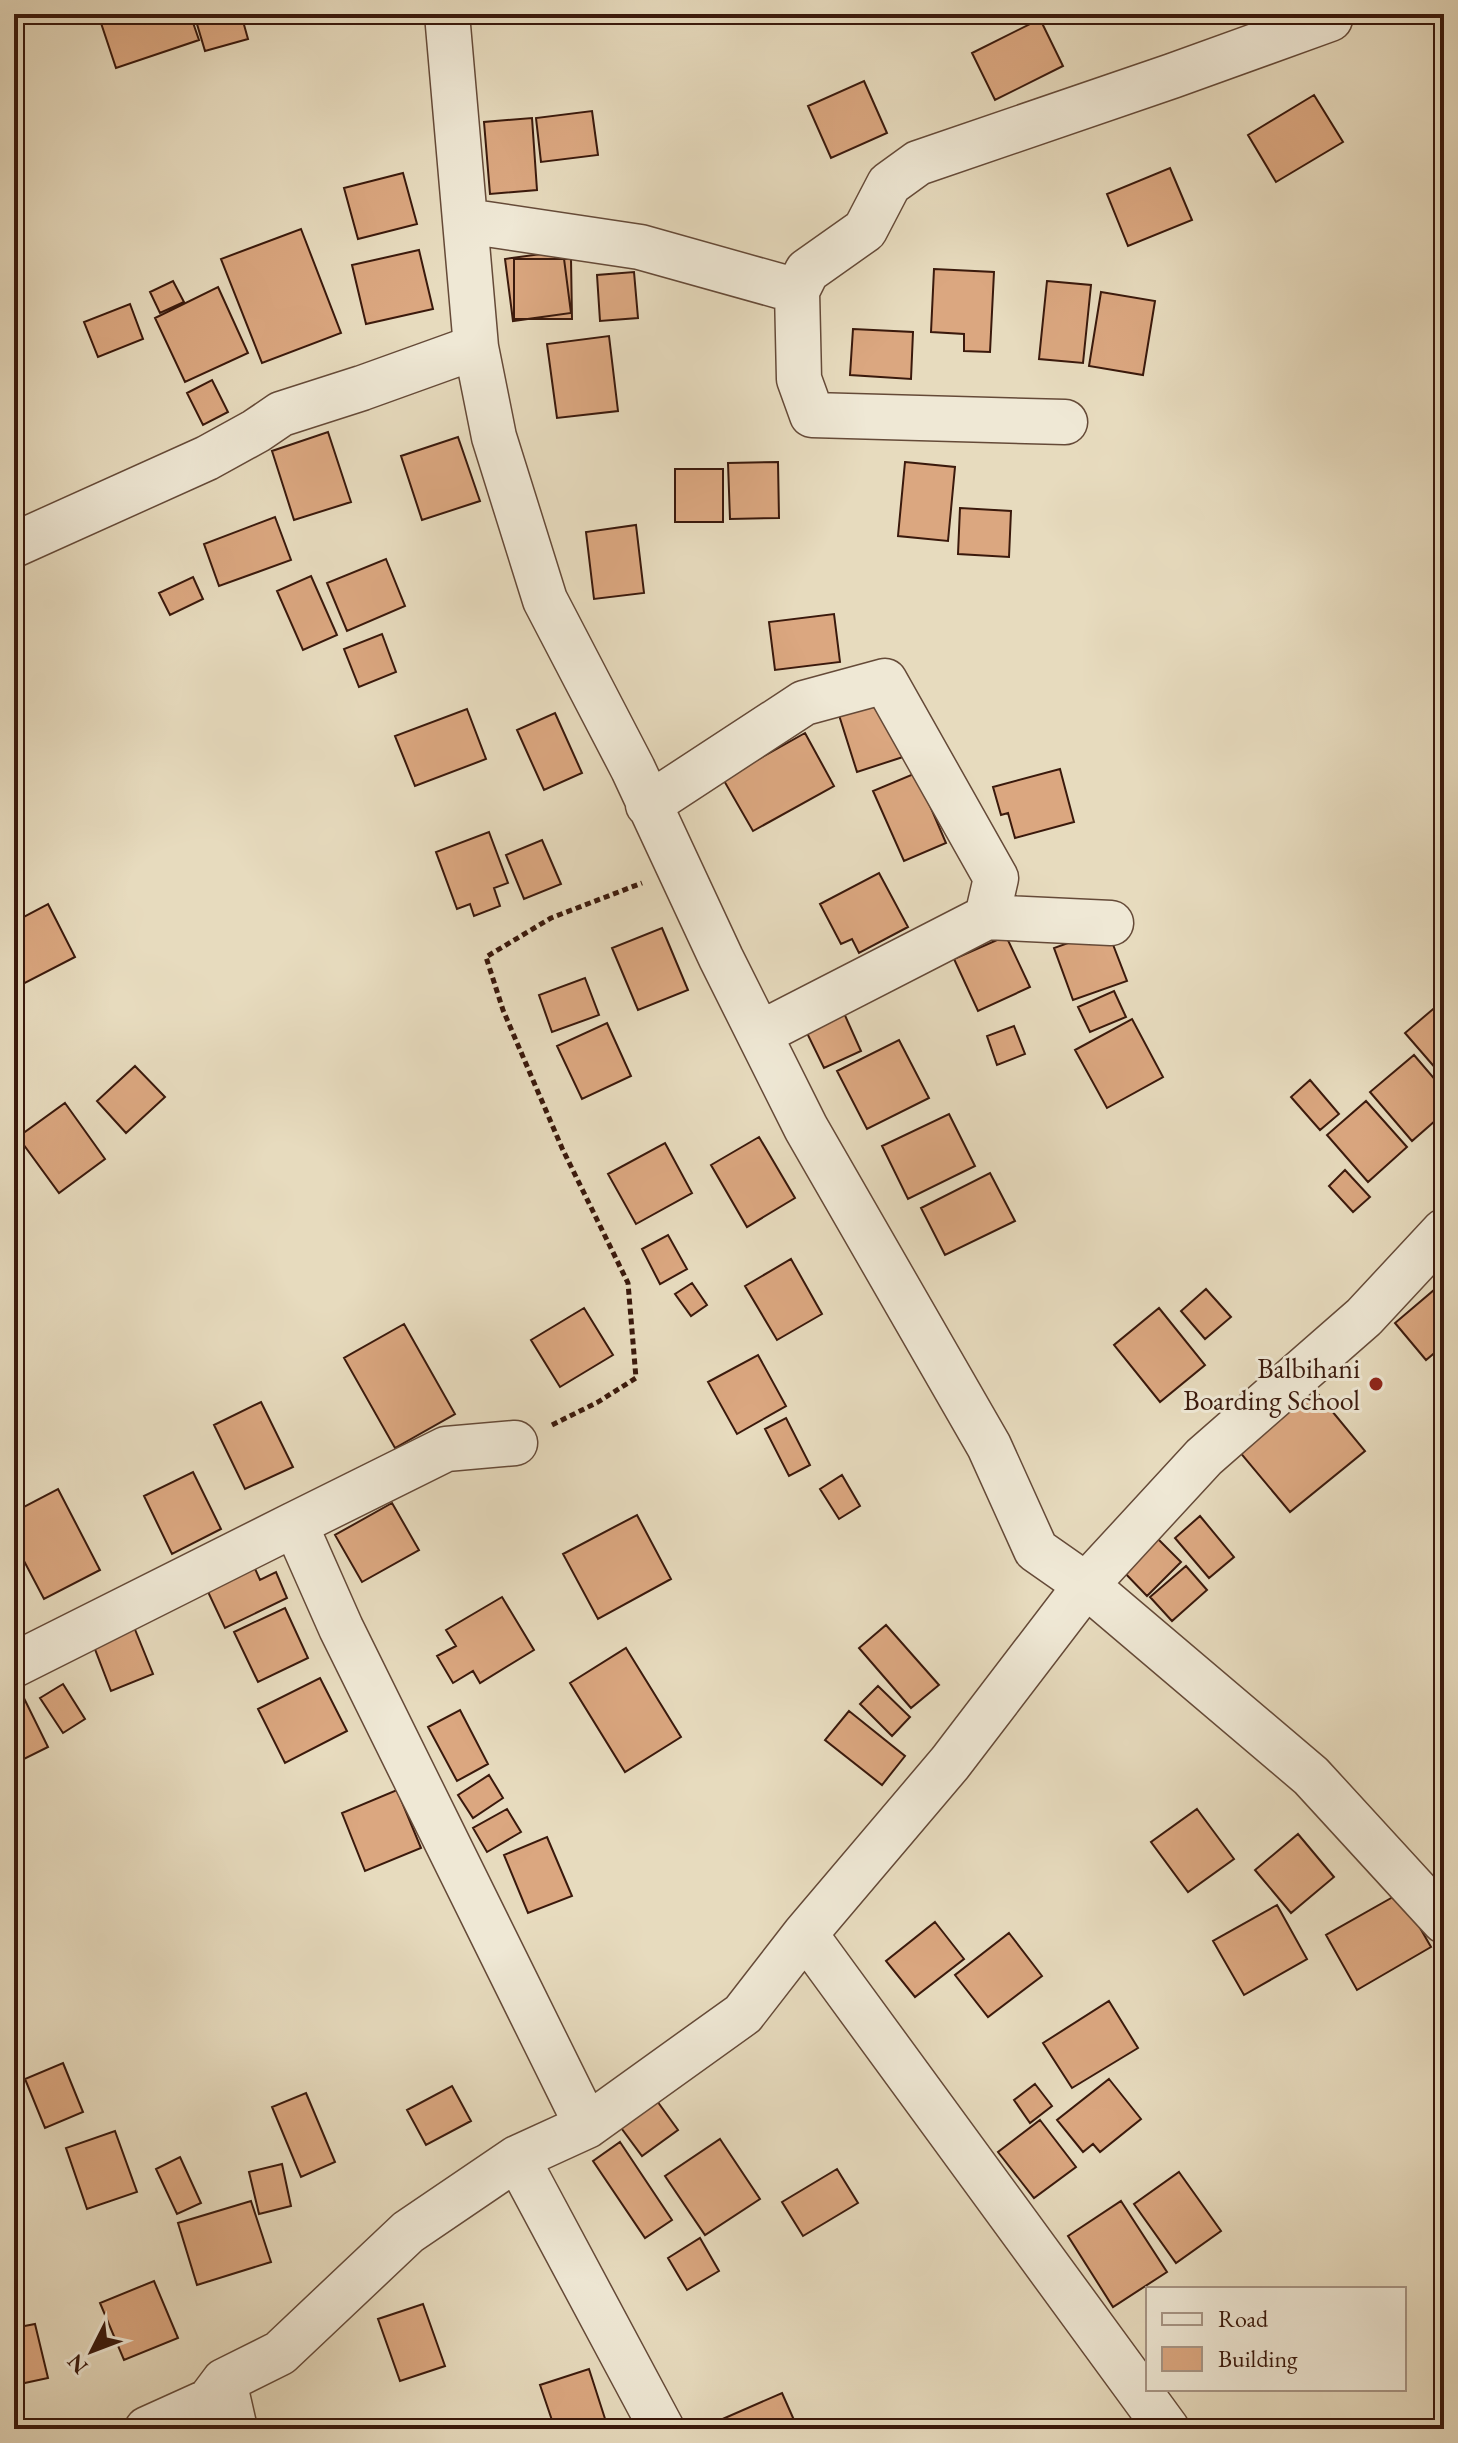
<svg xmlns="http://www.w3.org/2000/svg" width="1458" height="2443" font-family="'EB Garamond',serif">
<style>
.building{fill:#dba780;stroke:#3a190c;stroke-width:2}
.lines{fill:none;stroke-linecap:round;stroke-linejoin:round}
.minor-casing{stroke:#654a38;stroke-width:47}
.path{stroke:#3a190c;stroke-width:5;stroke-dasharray:6 4;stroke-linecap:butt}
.minor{stroke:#efe8d5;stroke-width:44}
.poi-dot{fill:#8f2418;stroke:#efe8d5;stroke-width:3}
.labels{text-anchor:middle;stroke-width:6;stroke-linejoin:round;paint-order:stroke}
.poi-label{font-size:28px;fill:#3a190c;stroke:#efe8d5;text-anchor:end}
</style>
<rect width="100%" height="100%" fill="#e7dbbe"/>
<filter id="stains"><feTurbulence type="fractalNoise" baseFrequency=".0025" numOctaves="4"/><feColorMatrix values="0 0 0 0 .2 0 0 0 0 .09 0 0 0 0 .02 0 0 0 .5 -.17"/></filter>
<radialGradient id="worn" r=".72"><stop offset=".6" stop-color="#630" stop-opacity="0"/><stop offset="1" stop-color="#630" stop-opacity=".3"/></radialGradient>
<path class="building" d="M98 14H190L199 40 116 68Z
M194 14H241L248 39 205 51Z
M1040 19 1063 66 995 100 972 53Z
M864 81 887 133 831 158 808 106Z
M1314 95 1343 142 1276 182 1248 135Z
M592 111 598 155 541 162 536 118Z
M532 118 537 190 490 194 484 122Z
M1170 168 1192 220 1128 246 1107 194Z
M403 173 417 224 358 239 344 188Z
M301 229 341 333 262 363 221 259Z
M419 250 433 309 366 324 352 265Z
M563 251 571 313 513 321 505 259Z
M514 259H571L572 319H514Z
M934 269 994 272 990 352 964 351V334L931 332Z
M634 272 638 318 600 321 597 275Z
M173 281 184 302 160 313 150 292Z
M1047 281 1091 285 1083 363 1039 359Z
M218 287 248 353 185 382 155 318Z
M1101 292 1155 301 1143 375 1089 366Z
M130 304 143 339 98 357 84 322Z
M853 329 913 332 911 379 850 375Z
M609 336 618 411 557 418 547 344Z
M212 380 228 412 203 425 187 393Z
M328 432 351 502 294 520 272 451Z
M458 437 480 501 422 520 401 456Z
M778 462 779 518 730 519 728 463Z
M905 462 955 467 948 541 898 536Z
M675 469H723V522H675Z
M960 508 1011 511 1009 557 958 554Z
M275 517 291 560 219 586 204 544Z
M636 525 644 593 594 599 586 532Z
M386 559 405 606 347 631 327 583Z
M311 576 337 635 303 650 277 591Z
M193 577 203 599 170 615 159 593Z
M834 614 840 662 775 670 769 622Z
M382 634 396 672 359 687 344 649Z
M889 695 909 755 857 772 838 712Z
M467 709 486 759 415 786 395 736Z
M555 713 582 773 544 790 517 730Z
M805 733 834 786 753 831 723 779Z
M1060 769 1074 822 1015 838 1008 813 1001 815 993 787Z
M916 773 946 843 904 861 873 791Z
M489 832 508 883 494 888 500 906 474 916 470 904 457 909 436 852Z
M542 840 561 884 524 899 506 855Z
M879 873 908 927 859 953 852 939 841 944 820 904Z
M48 904 75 957 19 986 14 977V922Z
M662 928 688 990 638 1010 612 948Z
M1107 929 1127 981 1073 1000 1054 948Z
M1006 936 1030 987 978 1011 954 959Z
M585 978 599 1015 552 1032 539 995Z
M1114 991 1126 1017 1090 1032 1078 1007Z
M1439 1004 1444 1009V1078L1405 1033Z
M843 1011 861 1051 824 1068 805 1029Z
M1132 1019 1163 1077 1107 1108 1075 1050Z
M607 1023 631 1076 582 1099 557 1046Z
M1014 1026 1025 1054 997 1065 987 1036Z
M899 1040 929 1098 867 1129 837 1071Z
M1414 1055 1444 1090V1113L1412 1141 1370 1092Z
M135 1066 165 1097 126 1133 97 1101Z
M1310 1080 1339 1114 1320 1130 1291 1097Z
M1366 1101 1407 1147 1368 1182 1327 1135Z
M65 1103 105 1159 59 1193 18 1137Z
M949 1114 975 1166 908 1199 882 1146Z
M759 1137 795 1198 747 1227 711 1165Z
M665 1143 692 1193 636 1224 608 1174Z
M1345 1170 1370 1197 1353 1212 1329 1186Z
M990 1173 1015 1221 945 1255 921 1208Z
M668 1235 687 1269 660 1284 642 1249Z
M791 1259 822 1314 777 1340 745 1286Z
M692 1283 707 1305 691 1316 675 1294Z
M1206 1289 1231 1317 1205 1339 1181 1311Z
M1434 1290 1444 1301V1345L1426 1360 1395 1323Z
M584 1308 613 1355 560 1387 531 1340Z
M1159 1308 1205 1365 1160 1402 1114 1345Z
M404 1324 455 1414 395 1448 344 1358Z
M758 1355 786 1406 737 1434 708 1382Z
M1313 1388 1365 1451 1290 1512 1238 1450Z
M261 1402 293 1467 245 1489 214 1425Z
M786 1418 810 1465 789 1476 765 1429Z
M193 1472 221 1529 172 1554 144 1496Z
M842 1475 860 1506 839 1519 820 1489Z
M58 1489 100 1570 44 1599 14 1542V1512Z
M392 1503 419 1550 362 1582 335 1535Z
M637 1515 671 1579 598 1619 563 1554Z
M1200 1516 1234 1557 1209 1578 1175 1538Z
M1154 1535 1181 1562 1147 1596 1121 1569Z
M249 1555 260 1580 276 1572 287 1598 225 1628 201 1577Z
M1186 1566 1207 1590 1172 1621 1150 1597Z
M502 1597 534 1650 480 1683 473 1671 453 1683 437 1656 456 1646 446 1630Z
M285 1608 308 1658 258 1682 234 1632Z
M886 1625 939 1685 911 1708 859 1648Z
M134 1627 153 1674 111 1691 93 1644Z
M626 1648 681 1737 625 1772 570 1683Z
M320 1678 347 1731 285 1763 258 1709Z
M17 1684 48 1747 14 1764V1685Z
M63 1684 85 1719 63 1733 40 1698Z
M878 1686 910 1717 892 1736 860 1704Z
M460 1710 488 1764 457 1781 428 1727Z
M849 1711 905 1756 882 1785 825 1740Z
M489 1775 503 1798 473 1818 458 1795Z
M397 1790 421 1848 365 1871 342 1813Z
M507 1809 521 1832 487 1852 473 1828Z
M1197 1809 1234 1859 1188 1892 1151 1842Z
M1298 1834 1334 1877 1291 1913 1255 1870Z
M547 1837 572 1896 528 1913 504 1855Z
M1400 1893 1431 1947 1357 1990 1326 1935Z
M1277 1905 1307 1959 1244 1995 1213 1941Z
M935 1922 964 1959 915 1997 886 1961Z
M1009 1933 1042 1976 988 2017 955 1975Z
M1109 2001 1138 2048 1072 2088 1043 2043Z
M63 2063 83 2112 45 2128 25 2079Z
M1109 2079 1141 2119 1100 2152 1093 2144 1083 2152 1057 2120Z
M1035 2084 1052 2106 1030 2123 1014 2100Z
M452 2086 471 2121 426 2145 407 2110Z
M306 2093 335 2162 301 2177 272 2107Z
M652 2094 678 2130 642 2156 616 2121Z
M1040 2120 1076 2167 1034 2198 998 2152Z
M115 2131 137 2192 87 2209 66 2148Z
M720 2139 760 2199 705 2235 665 2176Z
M620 2142 672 2220 645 2238 593 2161Z
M180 2157 201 2203 177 2214 156 2169Z
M282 2164 291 2206 259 2214 249 2172Z
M837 2169 858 2203 803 2236 782 2202Z
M1179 2172 1221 2231 1176 2263 1134 2204Z
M251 2201 271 2262 197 2285 178 2223Z
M1121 2201 1167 2272 1113 2307 1068 2236Z
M700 2238 719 2271 687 2290 668 2258Z
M154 2281 178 2338 124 2360 100 2303Z
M423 2304 445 2366 400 2381 378 2319Z
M35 2324 48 2378 20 2384 14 2358V2328Z
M589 2369 608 2428 555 2429 540 2385Z
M782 2393 798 2429 702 2428Z"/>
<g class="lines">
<defs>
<path id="minor" d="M447 14 476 347 494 437 545 600 633 769 721 958 806 1128 989 1446 1036 1550 1086 1585 1311 1776 1444 1921
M466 221 640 247 797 291 807 271 865 230 889 184 918 163 1172 76 1330 19
M797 291 799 379 812 415 1065 422
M14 545 207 458 256 431 281 414 362 388 476 347
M648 805 804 703 885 681 996 878 987 917
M759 1034 987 917 1111 923
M515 1443 446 1449 295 1524 341 1628 587 2126
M14 1665 295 1524
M805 1934 1167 2429
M517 2158 662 2429
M224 2381 235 2429
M147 2429 209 2401 224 2381 280 2353 408 2232 517 2158 587 2126 743 2014 805 1934 950 1763 1086 1585 1204 1457 1364 1317 1444 1231"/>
</defs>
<use href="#minor" class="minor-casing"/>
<path class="path" d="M552 1425 598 1402 636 1378 628 1283 562 1148 503 1010 486 957 551 918 642 883"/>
<use href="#minor" class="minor"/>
</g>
<circle class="poi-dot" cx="1376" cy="1384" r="8"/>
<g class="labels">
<g class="poi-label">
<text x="1360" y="1378">Balbihani<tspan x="1360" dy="32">Boarding School</tspan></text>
</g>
</g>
<rect width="1458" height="2443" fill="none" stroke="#e7dbbe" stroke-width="48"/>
<rect x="16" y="16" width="1426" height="2411" fill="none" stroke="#3a190c" stroke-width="4"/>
<rect x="24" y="24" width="1410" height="2395" fill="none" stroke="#3a190c" stroke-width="2"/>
<rect x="1146" y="2287" width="260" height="104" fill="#efe8d5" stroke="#a79585" stroke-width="2"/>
<rect x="1162" y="2313" width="40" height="12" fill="#efe8d5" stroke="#a79585" stroke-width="2"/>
<text x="1218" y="2327" font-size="24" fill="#3a190c">Road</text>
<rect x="1162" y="2347" width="40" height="24" fill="#dba780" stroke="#a79585" stroke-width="2"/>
<text x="1218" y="2367" font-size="24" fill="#3a190c">Building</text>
<g transform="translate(92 2351) rotate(228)" stroke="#efe8d5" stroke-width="6" paint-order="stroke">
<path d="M0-6L14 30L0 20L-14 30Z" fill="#3a190c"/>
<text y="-12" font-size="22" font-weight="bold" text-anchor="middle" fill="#3a190c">N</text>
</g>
<rect width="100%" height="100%" filter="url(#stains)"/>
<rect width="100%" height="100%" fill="url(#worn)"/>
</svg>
